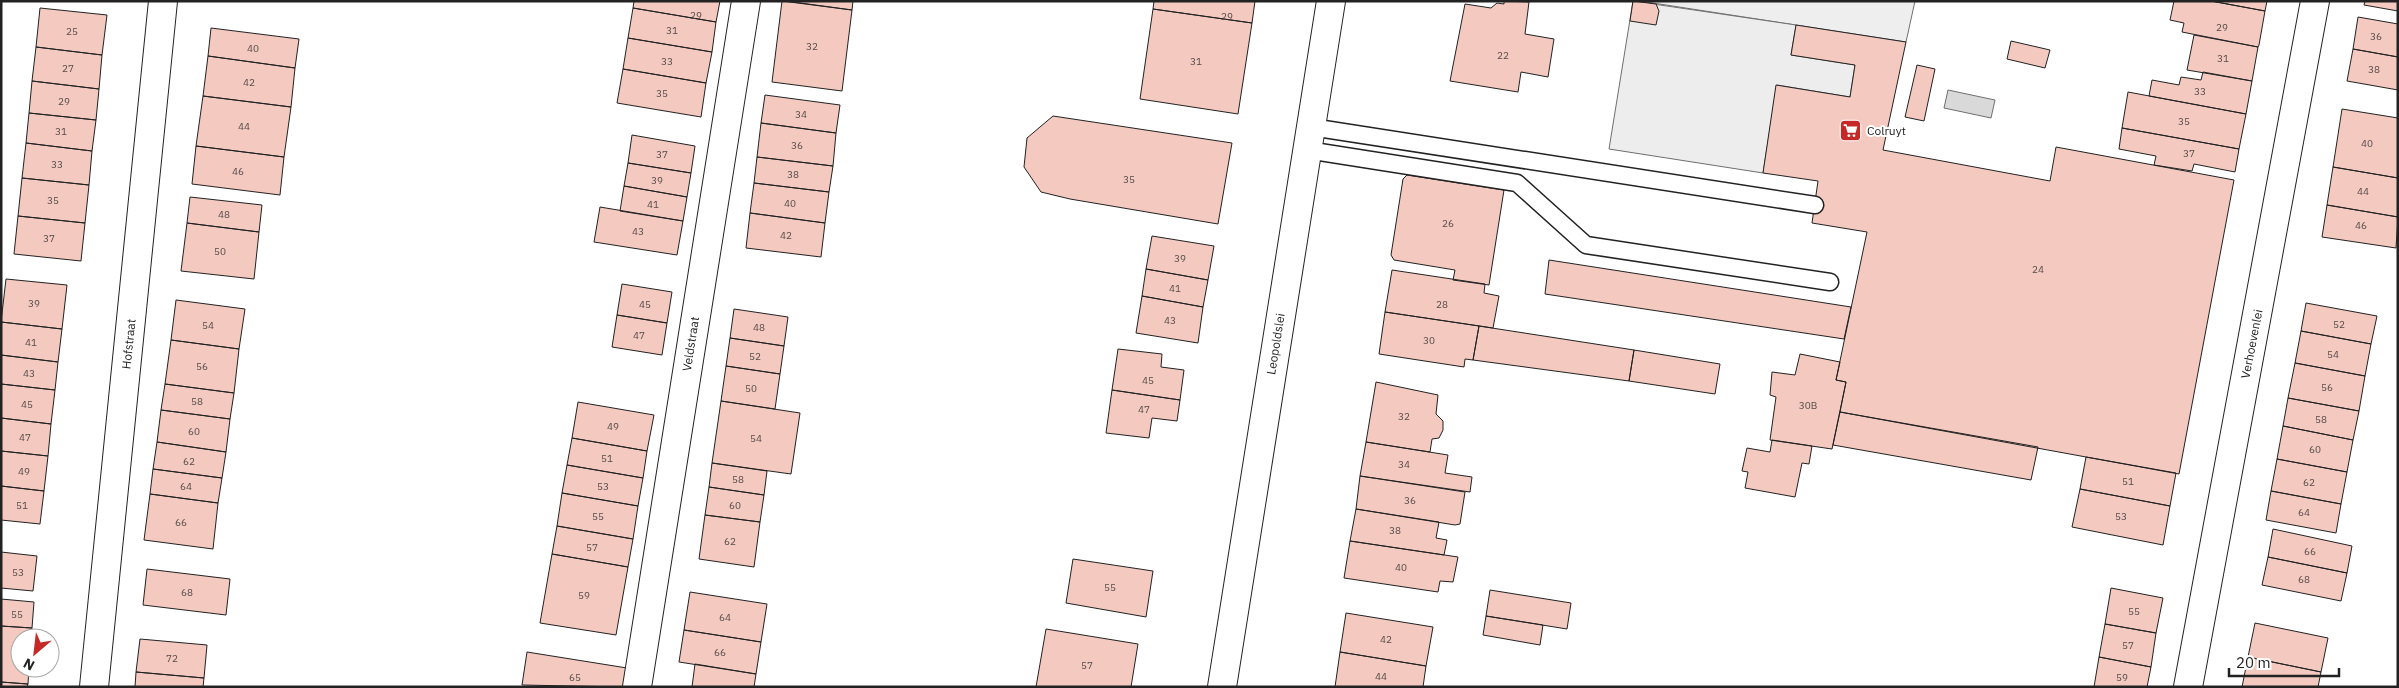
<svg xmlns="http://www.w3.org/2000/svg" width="2399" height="688" font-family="'IBM Plex Sans',sans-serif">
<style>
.green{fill:#eee;stroke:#6f6f6f}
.parking{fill:#ededed;stroke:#6f6f6f}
.water{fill:#d9d9d9;stroke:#6f6f6f}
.building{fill:#f3c9c0;stroke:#222}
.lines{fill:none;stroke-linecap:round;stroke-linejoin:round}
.service-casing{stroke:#222;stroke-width:19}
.minor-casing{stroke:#222;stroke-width:30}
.service{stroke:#fff;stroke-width:16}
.minor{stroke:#fff;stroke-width:28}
.labels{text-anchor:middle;stroke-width:4;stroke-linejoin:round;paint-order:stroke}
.number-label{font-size:10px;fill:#564c4a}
.poi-label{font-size:12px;fill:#222;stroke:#fff;text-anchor:start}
.street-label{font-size:12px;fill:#222;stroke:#fff}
</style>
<rect width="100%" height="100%" fill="#fff"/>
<path class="green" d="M1640 1H1915L1906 42Z"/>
<path class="parking" d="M1633 1 1796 25 1791 55 1855 65 1850 97 1777 85 1763 173 1609 149Z"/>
<path class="water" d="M1948 90 1995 100 1991 118 1944 108Z"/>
<path class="building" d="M634 1H720L716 22 633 8Z
M782 1 852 10 842 91 772 82Z
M786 1H853L852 10Z
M1154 1H1255L1252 23 1153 9Z
M1504 1 1529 2 1525 34 1554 39 1548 77 1521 72 1518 92 1450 81 1465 4 1491 8 1497 3 1504 4Z
M1633 1 1656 4 1659 11 1656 25 1630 21Z
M2174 1H2211L2265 11 2259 45 2258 47 2182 32 2184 23 2170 20Z
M2211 1H2267L2265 11Z
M2365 1H2398V11L2364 5Z
M40 8 107 15 102 55 36 47Z
M633 8 716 22 712 52 628 38Z
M1153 9 1252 23 1238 114 1140 99Z
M2358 17 2398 24V57L2353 49Z
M1796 25 1906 42 1883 150 2050 181 2056 147 2234 180 2179 474 1840 412 1846 382 1836 380 1867 232 1812 223 1818 181 1763 173 1776 85 1850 97 1855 65 1791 55Z
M211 28 299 39 295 68 208 56Z
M2194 35 2258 47 2252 81 2187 70Z
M628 38 712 52 706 83 623 69Z
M2011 41 2050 50 2045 68 2007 59Z
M36 47 102 55 99 89 32 81Z
M2353 49 2398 57V90L2347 81Z
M208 56 295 68 291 107 203 96Z
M1917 65 1935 69 1924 121 1905 117Z
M623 69 706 83 701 117 617 103Z
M2203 72 2252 81 2246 114 2149 96 2152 80 2179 85 2181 77 2201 80Z
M32 81 99 89 96 120 29 113Z
M2128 92 2246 114 2239 149 2122 128Z
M765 95 840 105 836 133 761 123Z
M203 96 291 107 284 157 196 146Z
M2342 109 2398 118V178L2333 167Z
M29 113 96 120 92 151 26 143Z
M1053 116 1232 143 1218 224 1070 199 1041 192 1024 167 1027 138Z
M761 123 836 133 833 166 757 157Z
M2122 128 2239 149 2235 172 2194 164 2192 171 2154 165 2156 156 2119 149Z
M632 135 695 146 691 173 628 163Z
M26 143 92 151 89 185 22 178Z
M196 146 284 157 280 195 192 184Z
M757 157 833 166 829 192 754 183Z
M628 163 691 173 687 197 624 186Z
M2333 167 2398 178V217L2327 205Z
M1407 175 1504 190 1489 285 1453 280 1455 270 1394 260 1391 255 1403 179Z
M22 178 89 185 85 223 18 216Z
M754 183 829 192 825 223 750 213Z
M624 186 687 197 683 221 620 211Z
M190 197 262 205 259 232 187 223Z
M2327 205 2398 217 2396 248 2322 237Z
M600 207 683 221 677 255 594 242Z
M750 213 825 223 821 257 746 248Z
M18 216 85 223 81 261 14 254Z
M187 223 259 232 254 279 181 271Z
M1152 236 1214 246 1208 280 1146 269Z
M1549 260 1851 307 1844 339 1545 294Z
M1146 269 1208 280 1203 307 1142 296Z
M1392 270 1485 284 1484 293 1499 296 1493 328 1385 312Z
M6 279 67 285 62 329 1 322Z
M622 284 672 292 667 323 617 315Z
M1142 296 1203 307 1198 343 1136 333Z
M176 300 245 309 239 349 171 340Z
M2306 303 2377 316 2371 344 2301 331Z
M734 309 788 317 784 346 730 338Z
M1385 312 1479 326 1473 360 1465 359 1464 367 1379 354Z
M617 315 667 323 662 355 612 347Z
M1 322 62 329 58 362 1 355Z
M1479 326 1634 350 1629 381 1473 360Z
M2301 331 2371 344 2365 376 2295 363Z
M730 338 784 346 780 374 726 366Z
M171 340 239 349 234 393 165 384Z
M1118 349 1162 354 1161 367 1184 370 1180 400 1112 390Z
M1634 350 1720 364 1715 394 1629 381Z
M1800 354 1840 362 1836 380 1846 382 1832 449 1770 440 1776 397 1770 395 1772 372 1795 375Z
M1 355 58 362 55 390 1 384Z
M2295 363 2365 376 2359 411 2288 398Z
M726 366 780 374 775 409 721 401Z
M1376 382 1438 395 1436 414 1443 421V430L1439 438 1432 439 1430 452 1366 442Z
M1 384 55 390 51 424 1 418Z
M165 384 234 393 230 419 161 410Z
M1112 390 1180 400 1177 421 1152 418 1149 438 1106 433Z
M2288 398 2359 411 2353 440 2283 426Z
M721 401 800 413 791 474 712 463Z
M578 402 654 415 647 451 572 438Z
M161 410 230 419 226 452 157 442Z
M1840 412 2038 447 2031 480 1833 445Z
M1 418 51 424 48 456 1 451Z
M2283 426 2353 440 2347 472 2277 459Z
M572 438 647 451 643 478 567 465Z
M1772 440 1812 446 1809 464 1802 463 1795 497 1745 488 1748 472 1742 471 1747 448 1770 452Z
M157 442 226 452 222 478 153 469Z
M1366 442 1448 455 1445 473 1472 477 1470 492 1360 476Z
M1 451 48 456 44 491 1 486Z
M2086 457 2176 473 2170 506 2080 489Z
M2277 459 2347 472 2341 504 2271 491Z
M712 463 767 471 764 495 709 487Z
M567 465 643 478 638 506 562 493Z
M153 469 222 478 218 503 150 494Z
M1360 476 1465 492 1460 524 1455 525 1356 509Z
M1 486 44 491 40 524 1 520Z
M709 487 764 495 760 522 705 515Z
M2080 489 2170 506 2163 545 2072 527Z
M2271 491 2341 504 2336 533 2266 520Z
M562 493 638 506 633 539 557 526Z
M150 494 218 503 213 549 144 540Z
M1356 509 1439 522 1436 538 1447 540 1444 555 1350 541Z
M705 515 760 522 754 567 699 559Z
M557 526 633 539 628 567 552 554Z
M2273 529 2352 546 2347 573 2268 557Z
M1350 541 1458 557 1453 582 1440 581 1438 592 1344 578Z
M1 552 37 556 33 591 1 588Z
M552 554 628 567 616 635 540 623Z
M2268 557 2347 573 2341 601 2262 585Z
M1073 559 1153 571 1146 617 1066 603Z
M147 569 230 579 226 615 143 605Z
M2111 588 2163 598 2156 633 2105 624Z
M1490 590 1571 603 1567 629 1486 616Z
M690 592 767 604 761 642 684 630Z
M1 599 34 602 32 628 1 626Z
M1346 613 1433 627 1426 666 1340 652Z
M1486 616 1543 625 1540 645 1483 635Z
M2255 623 2328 638 2321 672 2248 657Z
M2105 624 2156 633 2151 667 2099 657Z
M1 626 32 628 31 638H20V668H29L28 684 1 682Z
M1046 629 1138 644 1131 687H1036Z
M684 630 761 642 756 674 679 662Z
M140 639 207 645 204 678 136 672Z
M527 652 627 668 624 687 522 685Z
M1340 652 1426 666 1423 687H1335Z
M2099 657 2151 667 2147 687H2094Z
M2248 657 2321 672 2318 687H2242Z
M695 664 756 674 754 687H692Z
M136 672 204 678 203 687H135Z
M1 682 28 684 27 687H1Z"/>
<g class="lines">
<defs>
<path id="service" d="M1311 127 1815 205
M1307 150 1517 183 1586 245 1830 282"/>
<path id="minor" d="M94 687 163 1
M637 687 746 1
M1222 687 1331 1
M2188 687 2315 1"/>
</defs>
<use href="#service" class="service-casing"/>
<use href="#minor" class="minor-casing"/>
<use href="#service" class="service"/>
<use href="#minor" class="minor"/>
</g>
<defs>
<symbol id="supermarket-square" viewBox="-11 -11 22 22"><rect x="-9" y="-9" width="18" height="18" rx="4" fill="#c62828" stroke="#fff"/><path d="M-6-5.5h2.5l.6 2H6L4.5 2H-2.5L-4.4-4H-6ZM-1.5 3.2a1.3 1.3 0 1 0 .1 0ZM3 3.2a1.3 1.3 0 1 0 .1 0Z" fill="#fff"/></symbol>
</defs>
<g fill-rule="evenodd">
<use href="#supermarket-square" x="1838" y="118" width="25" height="25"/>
</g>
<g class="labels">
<g class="number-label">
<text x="696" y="19">29</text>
<text x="1227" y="20">29</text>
<text x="2222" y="31">29</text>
<text x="672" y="34">31</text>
<text x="72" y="35">25</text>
<text x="2376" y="40">36</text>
<text x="812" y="50">32</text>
<text x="253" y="52">40</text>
<text x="1503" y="59">22</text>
<text x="2223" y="62">31</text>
<text x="667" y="65">33</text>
<text x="1196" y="65">31</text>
<text x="68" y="72">27</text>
<text x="2374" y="73">38</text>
<text x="249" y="86">42</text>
<text x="2200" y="95">33</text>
<text x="662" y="97">35</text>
<text x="64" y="105">29</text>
<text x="801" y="118">34</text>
<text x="2184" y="125">35</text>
<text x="244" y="130">44</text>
<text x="61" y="135">31</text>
<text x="2367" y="147">40</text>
<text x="797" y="149">36</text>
<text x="2189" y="157">37</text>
<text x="662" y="158">37</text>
<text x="57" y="168">33</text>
<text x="238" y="175">46</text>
<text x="793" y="178">38</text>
<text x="1129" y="183">35</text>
<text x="657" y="184">39</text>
<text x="2363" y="195">44</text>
<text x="53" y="204">35</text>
<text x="790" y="207">40</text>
<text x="653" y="208">41</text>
<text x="224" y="218">48</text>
<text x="1448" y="227">26</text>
<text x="2361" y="229">46</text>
<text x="638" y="235">43</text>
<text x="786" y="239">42</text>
<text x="49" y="242">37</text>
<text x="220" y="255">50</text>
<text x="1180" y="262">39</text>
<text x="2038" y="273">24</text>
<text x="1175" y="292">41</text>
<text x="34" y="307">39</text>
<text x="645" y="308">45</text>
<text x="1442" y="308">28</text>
<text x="1170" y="324">43</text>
<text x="2339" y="328">52</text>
<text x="208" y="329">54</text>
<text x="759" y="331">48</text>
<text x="639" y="339">47</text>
<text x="1429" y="344">30</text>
<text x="31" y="346">41</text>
<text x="2333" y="358">54</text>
<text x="755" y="360">52</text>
<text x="202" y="370">56</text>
<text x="29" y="377">43</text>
<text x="1148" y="384">45</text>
<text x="2327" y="391">56</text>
<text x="751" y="392">50</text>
<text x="197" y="405">58</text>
<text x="27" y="408">45</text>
<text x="1808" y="409">30B</text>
<text x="1144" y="413">47</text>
<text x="1404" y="420">32</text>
<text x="2321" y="423">58</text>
<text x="613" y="430">49</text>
<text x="194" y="435">60</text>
<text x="25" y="441">47</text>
<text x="756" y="442">54</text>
<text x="2315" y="453">60</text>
<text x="607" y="462">51</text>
<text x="189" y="465">62</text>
<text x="1404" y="468">34</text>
<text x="24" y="475">49</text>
<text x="738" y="483">58</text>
<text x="2128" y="485">51</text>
<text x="2309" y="486">62</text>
<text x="186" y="490">64</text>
<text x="603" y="490">53</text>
<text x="1410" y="504">36</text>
<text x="22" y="509">51</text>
<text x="735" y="509">60</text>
<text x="2304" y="516">64</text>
<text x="598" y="520">55</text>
<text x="2121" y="520">53</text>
<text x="181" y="526">66</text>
<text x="1395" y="534">38</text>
<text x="730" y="545">62</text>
<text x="592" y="551">57</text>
<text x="2310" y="555">66</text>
<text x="1401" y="571">40</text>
<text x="18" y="576">53</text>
<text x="2304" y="583">68</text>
<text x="1110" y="591">55</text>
<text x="187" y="596">68</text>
<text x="584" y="599">59</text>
<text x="2134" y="615">55</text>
<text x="17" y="618">55</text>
<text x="725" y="621">64</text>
<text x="1386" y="643">42</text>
<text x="2128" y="649">57</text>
<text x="720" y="656">66</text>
<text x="172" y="662">72</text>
<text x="1087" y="669">57</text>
<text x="1381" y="680">44</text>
<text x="575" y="681">65</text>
<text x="2122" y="681">59</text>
</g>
<g class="poi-label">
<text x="1867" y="135">Colruyt</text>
</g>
<g class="street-label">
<text transform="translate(129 344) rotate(-84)" y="4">Hofstraat</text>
<text transform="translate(691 344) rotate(-81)" y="4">Veldstraat</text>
<text transform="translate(1276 344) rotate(-81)" y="4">Leopoldslei</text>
<text transform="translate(2252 344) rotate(-79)" y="4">Verhoevenlei</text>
</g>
</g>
<rect width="2399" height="688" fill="none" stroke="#222222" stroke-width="5"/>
<g transform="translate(35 653) rotate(208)"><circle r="24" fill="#ffffff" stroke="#a7a7a7"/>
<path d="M0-4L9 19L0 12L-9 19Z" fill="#c62828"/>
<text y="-8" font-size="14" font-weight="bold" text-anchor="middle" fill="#222222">N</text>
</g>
<path d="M2229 668v8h110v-8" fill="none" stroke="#222222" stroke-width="2.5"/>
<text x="2236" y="668" font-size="15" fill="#222222" stroke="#ffffff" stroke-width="4" paint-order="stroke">20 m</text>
</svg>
